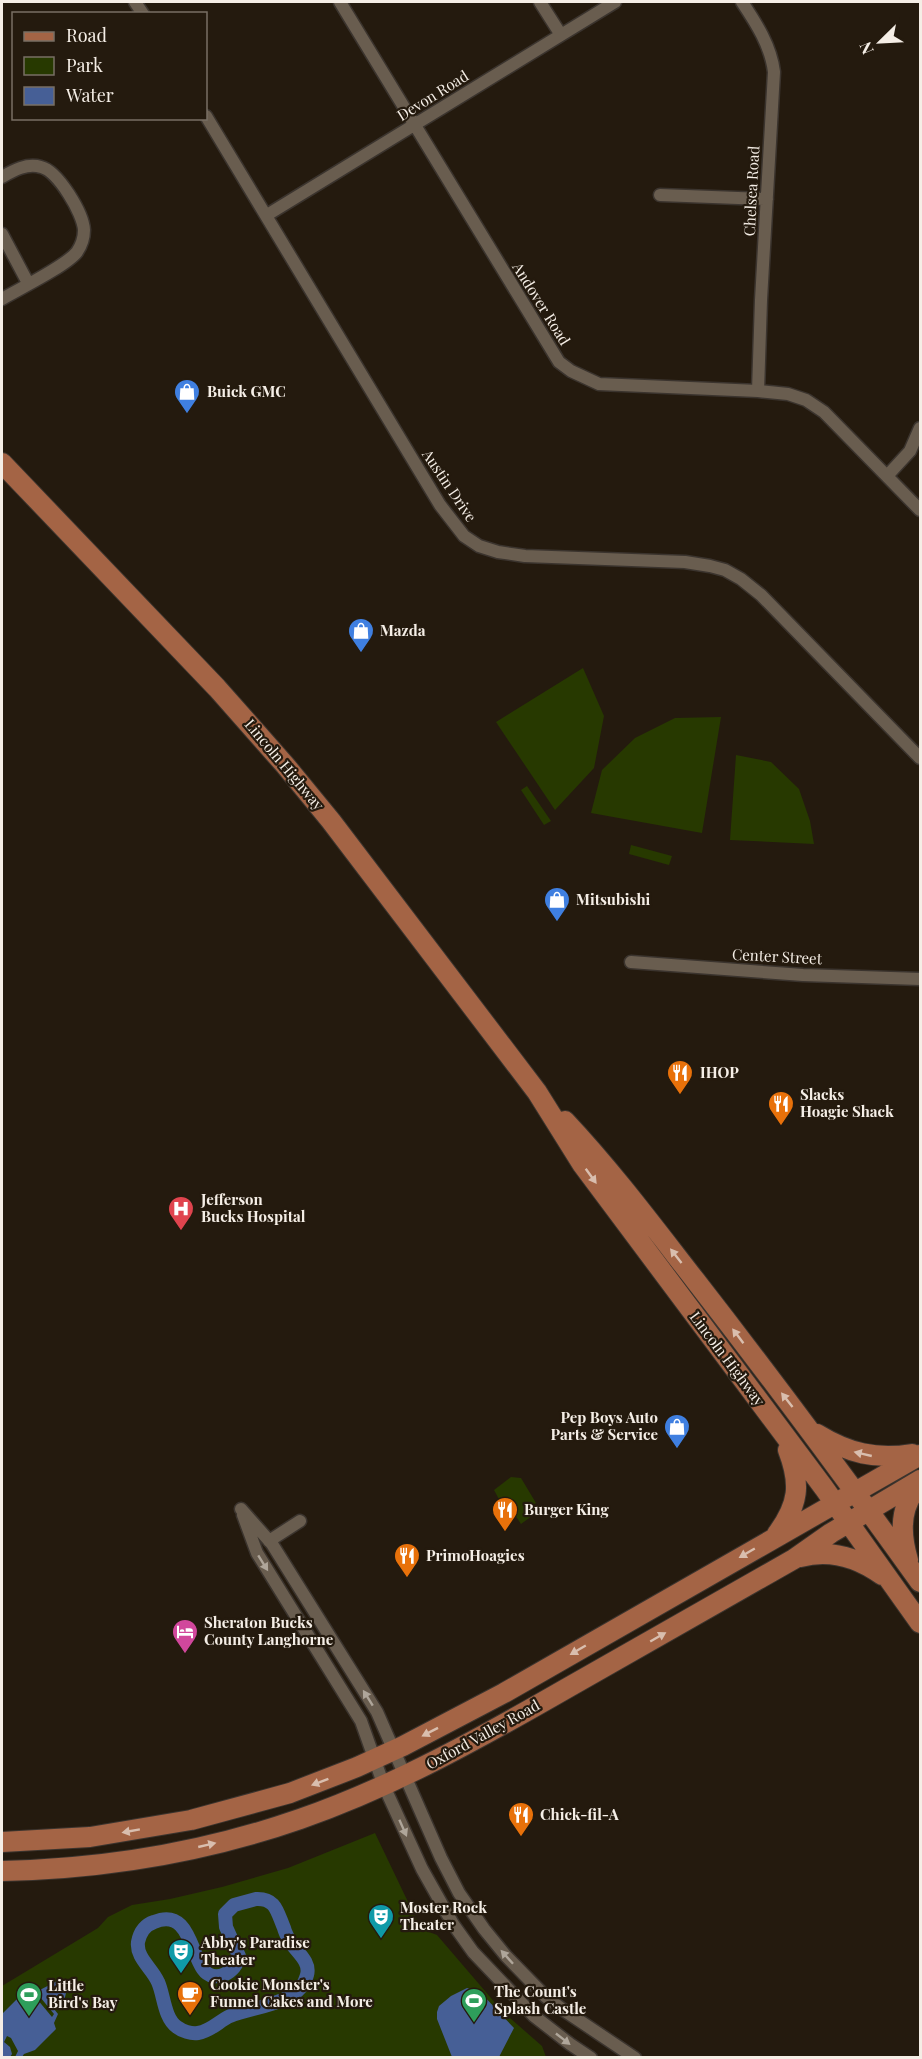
<svg xmlns="http://www.w3.org/2000/svg" width="922" height="2059" font-family="'Playfair Display',serif">
<style>
.green{fill:#273900}
.water{fill:#465f96}
.lines{fill:none;stroke-linecap:round;stroke-linejoin:round}
.canal{stroke:#465f96;stroke-width:14}
.street-casing{stroke:#3b342e;stroke-width:15}
.primary-casing{stroke:#3b342e;stroke-width:22}
.street{stroke:#695d4f;stroke-width:12}
.primary{stroke:#a46445;stroke-width:20}
.oneway{fill:#d9beae}
.oneway2{fill:#afa69a}
.labels{text-anchor:middle;stroke-width:4.5;stroke-linejoin:round;paint-order:stroke}
.street-label{font-size:15px;fill:#f5eee6;stroke:#241a0e}
.poi-label{font-size:15px;font-weight:bold;fill:#f5eee6;stroke:#241a0e;text-anchor:start}
</style>
<rect width="100%" height="100%" fill="#241a0e"/>
<path class="green" d="M583 668 604 716 594 768 555 810 496 722Z
M721 717 702 833 591 813 602 770 635 738 675 718Z
M736 755 771 762 799 789 810 821 814 844 730 840Z
M527 786 551 821 544 825 521 790Z
M631 845 672 856 669 865 629 854Z
M511 1477 521 1478 536 1503 528 1508 532 1516 521 1524 515 1515 509 1518 494 1490Z
M375 1833 421 1929 437 1935 503 2012 542 2046 546 2057H2V1986L98 1928 108 1917 132 1905 170 1899 222 1887 288 1868Z"/>
<path class="water" d="M59 1980 65 1982 67 1989 64 2001 52 2003 54 2009 58 2014 54 2023 56 2029 35 2050 24 2054 22 2057H15L18 2051 11 2038 7 2036 4 2042 10 2047 12 2054 10 2057H2V2032L3 2029 2 2014 17 1999H37L52 2017 54 2014 36 1992Z
M467 1988 481 1993 514 2028 499 2057H452L437 2019V2012L439 2006 451 1996Z"/>
<g class="lines">
<path class="canal" d="M256 1899C276 1898 277 1912 284 1928 285 1932 287 1936 289 1940 295 1951 311 1961 307 1975 300 2005 254 2006 230 2016 219 2021 211 2031 198 2033 191 2034 182 2031 177 2027 164 2018 164 1995 158 1982 152 1968 136 1958 138 1942 140 1932 145 1925 154 1922 188 1908 190 1950 203 1969 214 1985 237 1972 239 1956L226 1927 225 1914 234 1905Z"/>
<defs>
<path id="street" d="M135 2 143 14
M340 2 559 362 571 371 599 384 758 391 788 394 806 400 824 412 920 510
M540 2 561 35
M742 2C756 23 771 46 774 72L761 300 758 391
M206 116 440 505 464 536 479 546 498 552 525 556 685 562 710 566 725 570 741 579 761 595 920 758
M2 177C14 170 27 163 41 167 58 171 83 213 84 230 84 238 81 246 77 252 66 266 19 289 2 299
M660 195 767 199
M267 215 615 2
M2 234 28 283
M887 476 910 451 920 428
M631 962 803 975 920 979
M241 1509 272 1544 377 1712 441 1858 459 1893 484 1929 506 1956 546 1997 562 2009 635 2058
M243 1515 257 1553 361 1721 384 1786 422 1869 453 1924 473 1952 534 2016 570 2044 591 2058
M269 1541 300 1521"/>
<path id="primary" d="M2 463 217 688 285 765 331 821 537 1092 582 1164 824 1488 920 1623
M565 1121C612 1171 653 1226 695 1280 772 1379 847 1480 920 1582
M817 1434C848 1453 876 1460 912 1454
M777 1534C799 1504 801 1484 788 1450
M800 1557C830 1549 857 1557 882 1575
M908 1560C900 1533 899 1505 920 1485
M2 1842 90 1837 191 1820 290 1793 357 1767 403 1746 504 1693 920 1455
M2 1871C102 1869 205 1852 300 1819 395 1786 482 1737 569 1687 644 1645 719 1602 794 1559L831 1533 920 1480"/>
</defs>
<use href="#street" class="street-casing"/>
<use href="#primary" class="primary-casing"/>
<use href="#street" class="street"/>
<use href="#primary" class="primary"/>
</g>
<defs><path id="oneway-solid" d="M-6-.8H1V-3.2L6.5 0L1 3.2V.8H-6Z" transform="scale(1.5)"/></defs>
<g class="oneway">
<use href="#oneway-solid" transform="translate(591 1176) rotate(54)"/>
<use href="#oneway-solid" transform="translate(676 1256) rotate(-128)"/>
<use href="#oneway-solid" transform="translate(738 1336) rotate(-127)"/>
<use href="#oneway-solid" transform="translate(787 1400) rotate(-128)"/>
<use href="#oneway-solid" transform="translate(863 1454) rotate(-167)"/>
<use href="#oneway-solid" transform="translate(747 1553) rotate(150)"/>
<use href="#oneway-solid" transform="translate(658 1637) rotate(-30)"/>
<use href="#oneway-solid" transform="translate(578 1650) rotate(150)"/>
<use href="#oneway-solid" transform="translate(430 1732) rotate(153)"/>
<use href="#oneway-solid" transform="translate(320 1782) rotate(159)"/>
<use href="#oneway-solid" transform="translate(131 1831) rotate(170)"/>
<use href="#oneway-solid" transform="translate(207 1845) rotate(-13)"/>
</g>
<g class="oneway2">
<use href="#oneway-solid" transform="translate(263 1563) rotate(58)"/>
<use href="#oneway-solid" transform="translate(368 1698) rotate(-122)"/>
<use href="#oneway-solid" transform="translate(403 1828) rotate(66)"/>
<use href="#oneway-solid" transform="translate(507 1957) rotate(-132)"/>
<use href="#oneway-solid" transform="translate(563 2039) rotate(38)"/>
</g>
<defs>
<symbol id="shop-pin" viewBox="-11 -11 22 30"><path d="M0 17L-7.5 6A9.5 9.5 0 1 1 7.5 6Z" fill="#3f7fe0" stroke="#241a0e"/><path d="M-5-2.5h2.3a2.7 3.5 0 0 1 5.4 0H5L5.5 6h-11ZM-1.5-2.5h3a1.5 2.3 0 0 0-3 0Z" fill="#fff"/></symbol>
<symbol id="restaurant-pin" viewBox="-11 -11 22 30"><path d="M0 17L-7.5 6A9.5 9.5 0 1 1 7.5 6Z" fill="#e8710a" stroke="#241a0e"/><path d="M-5-6h1v4h1v-4h1v4h1v-4h1v5L-1.5 .5V6h-2V.5L-5-1ZM5-6V6H3V1.5H1.5Q1.5-4 5-6Z" fill="#fff"/></symbol>
<symbol id="hospital-pin" viewBox="-11 -11 22 30"><path d="M0 17L-7.5 6A9.5 9.5 0 1 1 7.5 6Z" fill="#e0444e" stroke="#241a0e"/><path d="M-5-5h3v3.5h4V-5h3V5h-3V1.5h-4V5h-3Z" fill="#fff"/></symbol>
<symbol id="hotel-pin" viewBox="-11 -11 22 30"><path d="M0 17L-7.5 6A9.5 9.5 0 1 1 7.5 6Z" fill="#d1479c" stroke="#241a0e"/><path d="M-6-4.5h1.5V1H6V5H4.5V3h-9V5H-6ZM-4 0a1.8 1.8 0 1 1 3.6 0ZM.5 0V-2.5h3Q6-2.5 6 0Z" fill="#fff"/></symbol>
<symbol id="theatre-pin" viewBox="-11 -11 22 30"><path d="M0 17L-7.5 6A9.5 9.5 0 1 1 7.5 6Z" fill="#0f9aa8" stroke="#241a0e"/><path d="M-5-5.5Q0-4 5-5.5V0Q5 5 0 6Q-5 5-5 0ZM-3.3-2.5H-1v1.5H-3.3ZM1-2.5H3.3v1.5H1ZM-2.8 1Q0 5.5 2.8 1Z" fill="#fff"/></symbol>
<symbol id="cafe-pin" viewBox="-11 -11 22 30"><path d="M0 17L-7.5 6A9.5 9.5 0 1 1 7.5 6Z" fill="#e8710a" stroke="#241a0e"/><path d="M-5.5-4.5H6V0H3Q3 3.5 0 3.5H-2.5Q-5.5 3.5-5.5 0ZM3-3.2v2h1.7v-2ZM-6 4.5H4V6H-6Z" fill="#fff"/></symbol>
<symbol id="stadium-pin" viewBox="-11 -11 22 30"><path d="M0 17L-7.5 6A9.5 9.5 0 1 1 7.5 6Z" fill="#2e9e5b" stroke="#241a0e"/><path d="M0-5a6.5 5 0 1 0 0 10a6.5 5 0 1 0 0-10ZM-3.5-1.8h7v3.6h-7Z" fill="#fff"/></symbol>
</defs>
<g fill-rule="evenodd">
<use href="#shop-pin" x="172" y="377" width="30" height="40"/>
<use href="#shop-pin" x="346" y="616" width="30" height="40"/>
<use href="#shop-pin" x="542" y="885" width="30" height="40"/>
<use href="#restaurant-pin" x="665" y="1058" width="30" height="40"/>
<use href="#restaurant-pin" x="766" y="1089" width="30" height="40"/>
<use href="#hospital-pin" x="166" y="1194" width="30" height="40"/>
<use href="#shop-pin" x="662" y="1412" width="30" height="40"/>
<use href="#restaurant-pin" x="490" y="1495" width="30" height="40"/>
<use href="#restaurant-pin" x="392" y="1541" width="30" height="40"/>
<use href="#hotel-pin" x="170" y="1617" width="30" height="40"/>
<use href="#restaurant-pin" x="506" y="1800" width="30" height="40"/>
<use href="#theatre-pin" x="366" y="1902" width="30" height="40"/>
<use href="#theatre-pin" x="166" y="1937" width="30" height="40"/>
<use href="#cafe-pin" x="175" y="1979" width="30" height="40"/>
<use href="#stadium-pin" x="14" y="1980" width="30" height="40"/>
<use href="#stadium-pin" x="459" y="1986" width="30" height="40"/>
</g>
<g class="labels">
<g class="street-label">
<text transform="translate(433 96) rotate(-32)" y="5">Devon Road</text>
<text transform="translate(752 191) rotate(-87)" y="5">Chelsea Road</text>
<text transform="translate(541 304) rotate(58)" y="5">Andover Road</text>
<text transform="translate(449 486) rotate(56)" y="5">Austin Drive</text>
<text transform="translate(284 765) rotate(50)" y="5">Lincoln Highway</text>
<text transform="translate(777 957) rotate(3)" y="5">Center Street</text>
<text transform="translate(727 1359) rotate(53)" y="5">Lincoln Highway</text>
<text transform="translate(483 1735) rotate(-29)" y="5">Oxford Valley Road</text>
</g>
<g class="poi-label">
<text x="207" y="397">Buick GMC</text>
<text x="380" y="636">Mazda</text>
<text x="576" y="905">Mitsubishi</text>
<text x="700" y="1078">IHOP</text>
<text x="800" y="1100">Slacks<tspan x="800" dy="17">Hoagie Shack</tspan></text>
<text x="201" y="1205">Jefferson<tspan x="201" dy="17">Bucks Hospital</tspan></text>
<text x="658" y="1423" text-anchor="end">Pep Boys Auto<tspan x="658" dy="17">Parts &amp; Service</tspan></text>
<text x="524" y="1515">Burger King</text>
<text x="426" y="1561">PrimoHoagies</text>
<text x="204" y="1628">Sheraton Bucks<tspan x="204" dy="17">County Langhorne</tspan></text>
<text x="540" y="1820">Chick-fil-A</text>
<text x="400" y="1913">Moster Rock<tspan x="400" dy="17">Theater</tspan></text>
<text x="201" y="1948">Abby's Paradise<tspan x="201" dy="17">Theater</tspan></text>
<text x="210" y="1990">Cookie Monster's<tspan x="210" dy="17">Funnel Cakes and More</tspan></text>
<text x="48" y="1991">Little<tspan x="48" dy="17">Bird's Bay</tspan></text>
<text x="494" y="1997">The Count's<tspan x="494" dy="17">Splash Castle</tspan></text>
</g>
</g>
<rect width="922" height="2059" fill="none" stroke="#f5eee6" stroke-width="6"/>
<rect x="12" y="12" width="195" height="108" fill="#241a0e" stroke="#786f64" stroke-width="1.5"/>
<rect x="24" y="32" width="30" height="9" fill="#a46445" stroke="#786f64" stroke-width="1.5"/>
<text x="66" y="42" font-size="18" fill="#f5eee6">Road</text>
<rect x="24" y="57" width="30" height="18" fill="#273900" stroke="#786f64" stroke-width="1.5"/>
<text x="66" y="72" font-size="18" fill="#f5eee6">Park</text>
<rect x="24" y="87" width="30" height="18" fill="#465f96" stroke="#786f64" stroke-width="1.5"/>
<text x="66" y="102" font-size="18" fill="#f5eee6">Water</text>
<g transform="translate(880 42) rotate(246)" stroke="#241a0e" stroke-width="4.5" paint-order="stroke">
<path d="M0-4.5L10 22L0 15L-10 22Z" fill="#f5eee6"/>
<text y="-9" font-size="16" font-weight="bold" text-anchor="middle" fill="#f5eee6">N</text>
</g>
</svg>
